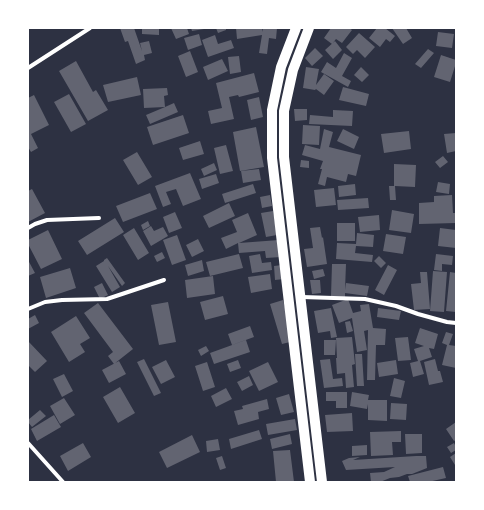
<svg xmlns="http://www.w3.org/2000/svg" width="484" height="510" font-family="'Titillium Web',sans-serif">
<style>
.building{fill:#626471}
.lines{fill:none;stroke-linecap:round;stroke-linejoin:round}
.minor{stroke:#fff;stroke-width:4}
.primary{stroke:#fff;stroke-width:10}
</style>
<rect width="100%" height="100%" fill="#2d3142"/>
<path class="building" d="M120 28H134L142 51 140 43 149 41 152 53 144 55 145 60 136 64 128 41 125 42Z
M142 28H159V35L142 34Z
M171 28H187L189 34 176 39Z
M191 28H204V29L192 31Z
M216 28H226V30L218 33Z
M236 28H262V32L263 28H277L276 39 269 38 267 54 259 53 262 35 237 39Z
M331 28H349L352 30 342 43 336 39 332 44 324 38Z
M377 28H385L395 36 390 42 386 39 380 47 369 38Z
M392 28H406L412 38 403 44Z
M438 32 454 34 452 48 436 46Z
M359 33 375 47 365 58 357 50 353 54 346 47Z
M199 34 202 45 188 50 184 38Z
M215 35 218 44 231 40 234 48 208 57 202 40Z
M335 41 342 50 333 59 325 50Z
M315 48 323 56 312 66 305 58Z
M428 49 434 53 421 68 415 64Z
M190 51 198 72 186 77 178 56Z
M344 53 352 58 342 76 351 81 348 87 321 72 327 62 336 68Z
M441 55 456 60V63L450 82 434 77Z
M239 56 241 72 230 74 228 57Z
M222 59 228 71 208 80 203 67Z
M76 61 93 92 96 90 108 110 88 121 59 71Z
M306 67 319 69 316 85 324 74 334 81 324 95 316 89 315 90 303 88Z
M361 67 369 75 362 82 354 75Z
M254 73 259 92 239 97 238 95 229 97 234 119 211 124 208 111 222 108 216 83Z
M137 77 141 95 108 102 103 85Z
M343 87 369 94 366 106 339 100Z
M167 88 168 95 164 96 165 107 174 103 178 112 150 124 146 115 165 107 144 108 143 89Z
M69 94 86 124 71 132 54 102Z
M34 95 49 125 31 134 38 148 31 152 28 147V98Z
M259 97 263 117 251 120 247 100Z
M294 109H307V120L295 121Z
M333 110 353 111 352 126 309 124 310 115 333 117Z
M183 115 189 133 153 145 147 127Z
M303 125 320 126 319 145 302 144Z
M256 127 264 167 240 171 233 132Z
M324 129 333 132 329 147 361 155 356 176 348 174 346 182 327 177 325 186 318 184 322 169H320L323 161 302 155 305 145 320 149Z
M343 129 359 137 354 149 337 141Z
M409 131 411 149 384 153 381 134Z
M456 133V151L447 153 444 134Z
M200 141 204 154 183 160 179 148Z
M226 145 233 171 220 174 214 148Z
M137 152 152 177 138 185 123 160Z
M443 156 448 162 440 168 435 162Z
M301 160 309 161V168L300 167Z
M214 163 217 170 204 176 201 169Z
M394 164 416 165 415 187 395 186 396 200H390L389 186H394Z
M259 169 261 180 243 183 241 171Z
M190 173 201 199 183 206 176 189 166 192 171 204 163 207 155 186Z
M216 174 219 183 202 189 199 179Z
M438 182 450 184 449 194 436 192Z
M253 184 256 193 225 203 222 194Z
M355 184 356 195 339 197 338 186Z
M334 188 336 205 316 207 314 190Z
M32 189 45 213 28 222V191Z
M150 193 157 209 123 222 116 206Z
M270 195 272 206 262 208 260 197Z
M452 195 453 213H456V223L419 224V203L434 202V196Z
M368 198 369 208 338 210 337 200Z
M229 203 235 216 209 228 203 216Z
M392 210 414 214 411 233 389 230Z
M273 211 277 235 266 237 261 213Z
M175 212 182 228 169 233 163 217Z
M248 213 257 235 239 243 279 240 281 257 266 258 265 251 239 253 238 243 226 249 221 238 237 232 232 220Z
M379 215 380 230 360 232 358 217Z
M115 218 124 232 87 255 78 241Z
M148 221 150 226 143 230 141 225Z
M337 223H355V241H337Z
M151 226 154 231 163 227 168 236 151 246 143 231Z
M320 227 322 238 323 237 327 264 307 267 304 249 313 248 310 228Z
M134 228 149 253 138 260 123 235Z
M440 228 456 230V248L438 246Z
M48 230 62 259 41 269 28 244V240Z
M357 233 374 235 373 247 356 246 355 253 373 255 372 262 336 259 337 243 356 244Z
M386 234 406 237 403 254 383 251Z
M177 235 186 260 172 265 163 240Z
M198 239 204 251 192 257 186 245Z
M162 252 165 258 157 262 154 256Z
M239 254 243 268 210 276 206 262Z
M260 254 262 263 271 262 272 270 252 273 249 256Z
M436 254 453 256 452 265 442 264V271L434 270Z
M379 256 386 263 381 268 374 261Z
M107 258 125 283 122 286 108 266 120 287 112 292 96 266 104 261V260Z
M28 260 35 273 28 276Z
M202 260 204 271 188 276 185 265Z
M332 264H346L345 290 346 283 369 286 367 296 345 293V297L331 296Z
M282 265 284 279 275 280 274 266Z
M388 265 397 270 384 295 375 290Z
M70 268 76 288 46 298 40 277Z
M323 269 325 276 314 279 312 271Z
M433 271 447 272 444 312 430 311Z
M420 272H427L430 309 414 310 411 284 421 283Z
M450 272 456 273V312L446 311Z
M270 274 272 289 251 293 248 277Z
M213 276 215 294 187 298 185 280Z
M310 280H320L321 293 312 294Z
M102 283 108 295 100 299 94 287Z
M223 296 228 314 205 320 200 302Z
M348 299 353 313 361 311 360 305 369 304 373 328 386 329 385 345H376L375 380H367L368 330 364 331 367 350 357 352 352 318 339 323 332 305Z
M283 300 294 341 282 344 270 304Z
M168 302 176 342 159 345 151 305Z
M98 303 133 349 114 364 108 356 113 352 84 313Z
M331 308 337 337 331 338 330 331 318 333 314 311Z
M378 308 401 311 399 320 377 317Z
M35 315 39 323 28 329V319Z
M76 316 90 338 80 344 85 352 69 362 51 332Z
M350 321 353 331 347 333 345 322Z
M250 326 254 337 232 345 228 334Z
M420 328 438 334 434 349 429 348 432 357 420 361 424 374 413 377 410 363 418 361 414 349 424 346 415 343Z
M446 332 453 334 449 345 456 346V368L442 365 447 345 442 343Z
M352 337 355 364 352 365 354 387 346 388 345 373 337 374 336 358H337L336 338Z
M408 337 411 360 398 361 395 338Z
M246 340 250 352 214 364 210 353Z
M324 340H336L335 355H324Z
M28 341 47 361 35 372 28 365Z
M206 346 209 351 201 356 198 350Z
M355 354H362L364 386H357Z
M144 359 161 393 154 396 137 362Z
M330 359 333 379 342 378 343 386 324 388 320 360Z
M435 359 438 371H440L443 382 429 385 424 362Z
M166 360 175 377 161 384 152 367Z
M238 360 241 368 230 372 227 364Z
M396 360 398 374 379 377 377 363Z
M119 361 126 374 109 383 102 370Z
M207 362 215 387 203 391 195 366Z
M268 362 278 382 259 391 249 371Z
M64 374 73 391 62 397 53 379Z
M249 376 253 385 242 391 237 382Z
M394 378 405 381 401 398 390 396Z
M120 387 135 413 118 423 103 397Z
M226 388 232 399 216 407 211 396Z
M326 392H347V408H336V401H326Z
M352 392 369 395 368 400H387V421L368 420V404L367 409 350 406Z
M289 394 294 412 281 415 276 398Z
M64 398 75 415 60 424 50 406Z
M267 399 269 409 258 412 259 419 238 425 234 411 243 409 242 406Z
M391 403 407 404 406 420 390 419Z
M40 410 46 416 32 427 28 422V420Z
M352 413 353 431 327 432 325 415Z
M54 415 61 427 37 441 31 429Z
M295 419 297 430 268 435 266 424Z
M456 422V440L454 441 446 429Z
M259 430 262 439 231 449 229 439Z
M401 431V442H392L393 455 371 456 370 432Z
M290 434 292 444 272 449 270 439Z
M405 434H422V453L406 454Z
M192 435 200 452 167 468 159 452Z
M218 439 220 450 207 452 206 441Z
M83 443 91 457 68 471 60 456Z
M454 443 456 447V450L451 453 447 447Z
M367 445V455L352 456V446Z
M290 450 294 482H276L273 451Z
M456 453V464L455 465 450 457Z
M222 456 226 468 220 470 216 458Z
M416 456H426L427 468 412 474H407L399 477 390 478 380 482H371L370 473 384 472 395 467 346 470 342 461 349 458 360 457 353 460Z
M443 467 446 478 428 482H410L408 476Z"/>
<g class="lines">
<path class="minor" d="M28 68 90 28
M28 228 35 224 47 220 99 218
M302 297 365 299 396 306 418 314 447 322 456 323
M28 309 45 302 62 300 107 299 164 280
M28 443 63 482"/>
<path class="primary" d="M296 28 281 67 272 110V158L310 482
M309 28 293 70 284 111V157L322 482"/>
</g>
<rect width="484" height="510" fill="none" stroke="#ffffff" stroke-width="58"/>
</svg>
